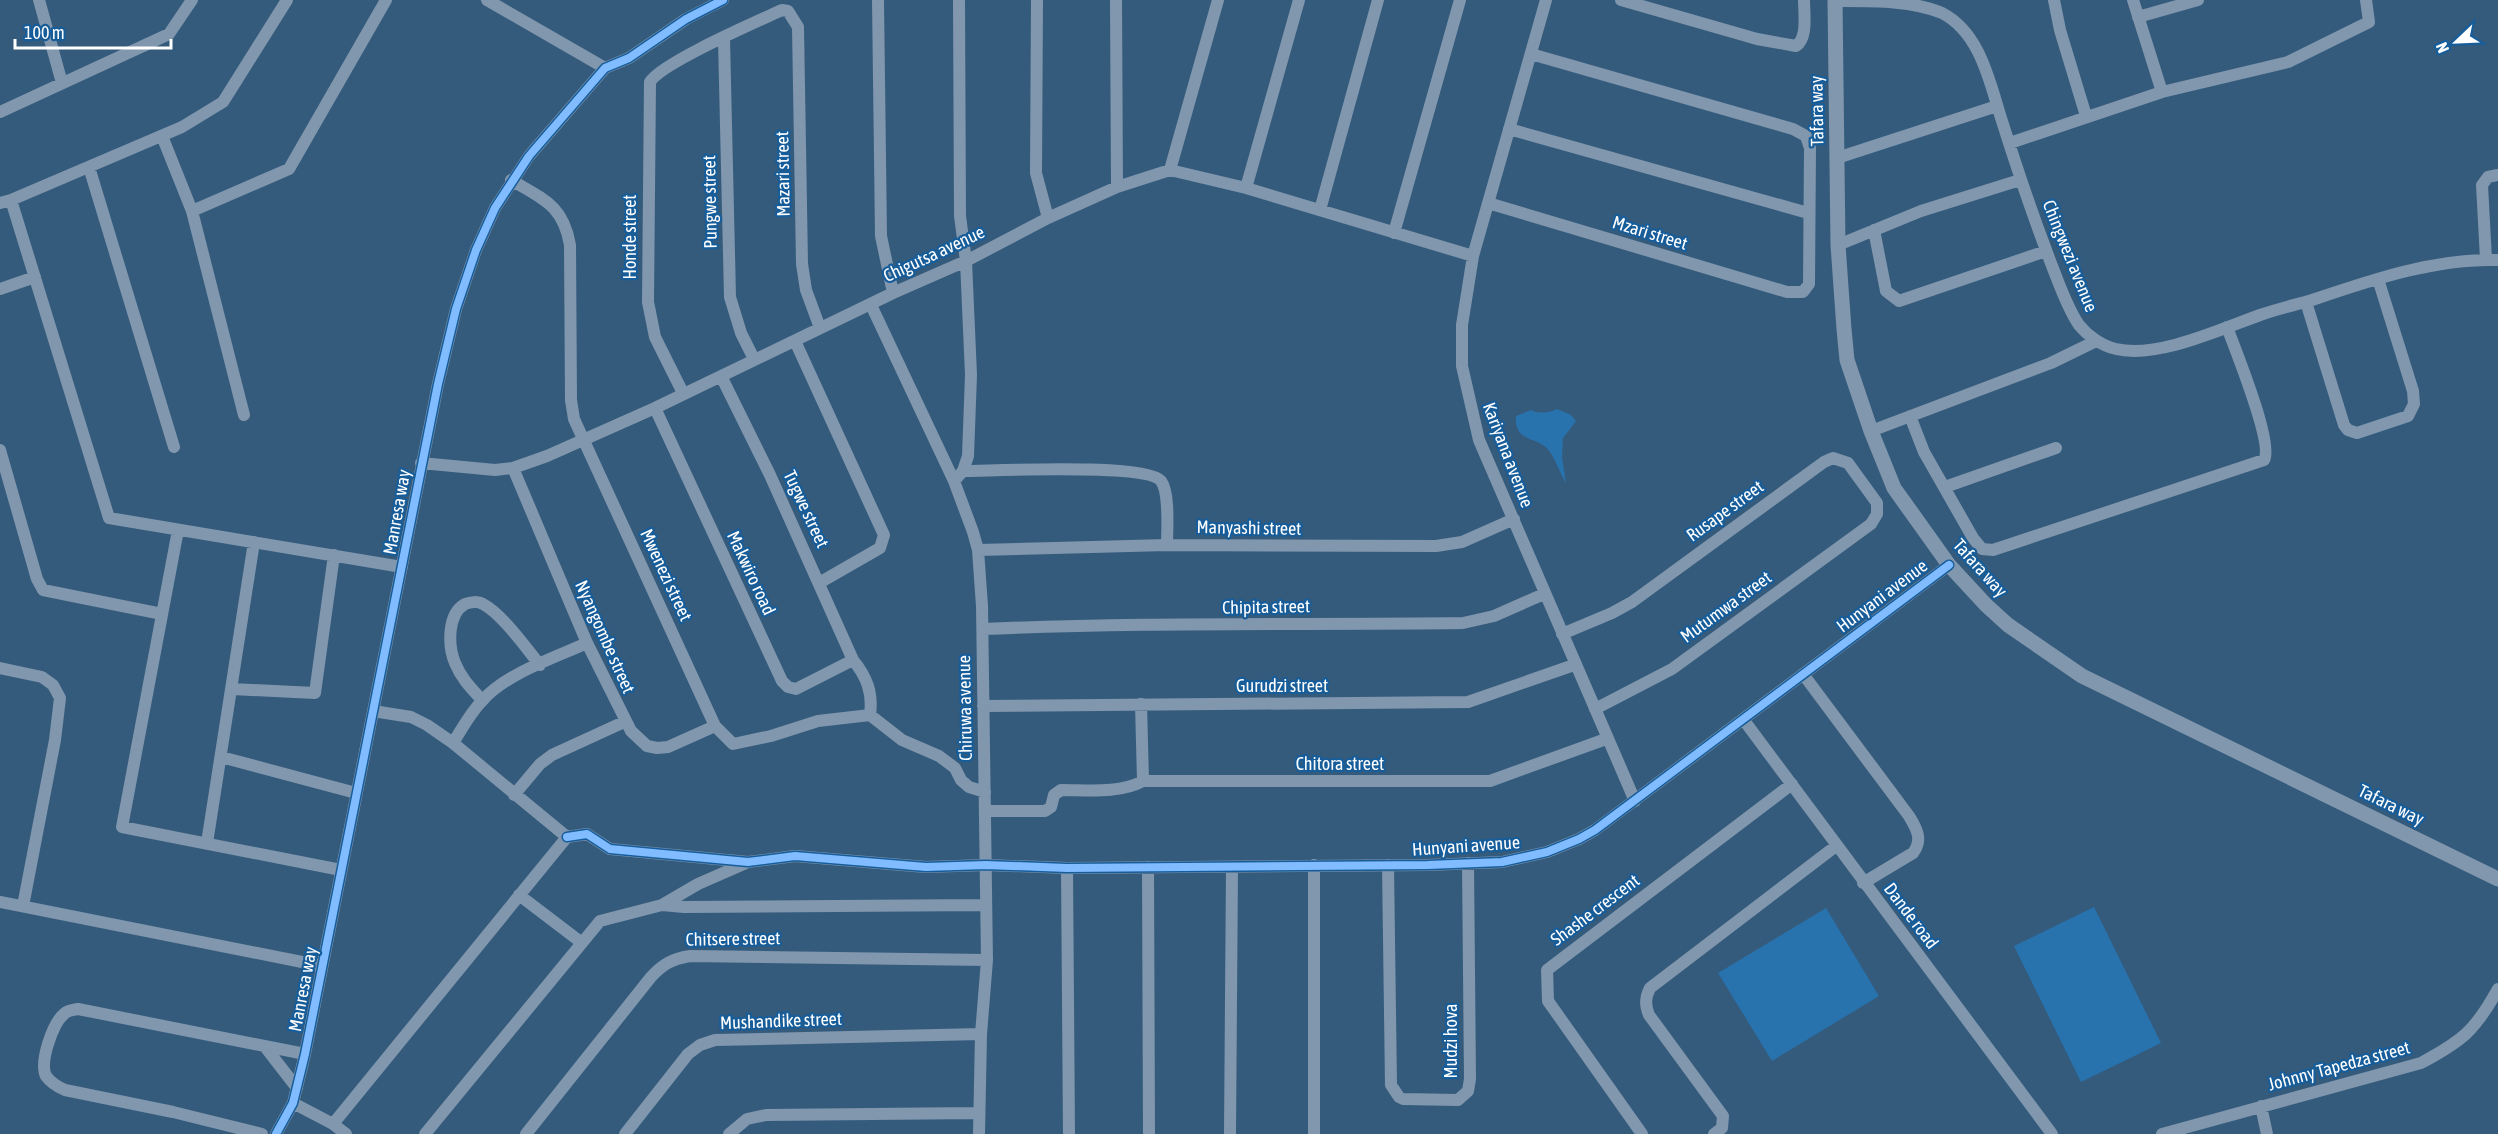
<svg xmlns="http://www.w3.org/2000/svg" width="2498" height="1134" font-family="'Asap Condensed',sans-serif">
<style>
.green{fill:#2872ae}
.lines{fill:none;stroke-linecap:round;stroke-linejoin:round}
.minor{stroke:#8097ae;stroke-width:12}
.tertiary{stroke:#8097ae;stroke-width:15}
.cycleway-casing{stroke:#175d9a;stroke-width:11}
.cycleway{stroke:#80bcff;stroke-width:8}
.labels{text-anchor:middle;stroke-width:4.5;stroke-linejoin:round;paint-order:stroke}
.street-label{font-size:18px;fill:#fff;stroke:#175d9a}
</style>
<rect width="100%" height="100%" fill="#355b7c"/>
<path class="green" d="M1557 409 1571 415 1576 421 1563 438 1562 457 1566 483C1560 473 1556 461 1550 452 1538 435 1514 444 1516 416L1531 410C1539 414 1549 413 1557 409Z
M2094 907 2161 1043 2081 1082 2014 946Z
M1826 908 1879 996 1772 1061 1718 973Z"/>
<g class="lines">
<path class="minor" d="M39 0 62 83
M487 0 605 68
M878 0 881 236 893 293
M1037 0 1036 173 1048 218
M1116 0 1117 187
M1546 0 1473 256 1462 325V366L1479 440 1635 801
M1621 0 1757 39 1796 46C1808 38 1804 14 1804 0
M2054 0 2060 30 2086 116
M1835 1C1870 1 1911 0 1942 13 1981 33 1990 84 2002 121 2018 172 2035 222 2054 271 2061 289 2068 309 2079 325 2088 336 2102 346 2116 349 2157 359 2221 329 2260 315 2277 309 2295 305 2312 300 2371 280 2435 258 2498 260
M2138 17 2198 0
M724 39 730 297 741 333 754 359
M2162 92 2288 62 2369 22 2366 0
M0 112 169 34 192 0
M1509 129 1808 213
M162 136 192 211 244 415
M2010 143 2162 92 2133 0
M1837 158 1997 106
M89 167 174 447
M1170 170 1218 0
M511 180C543 199 563 205 570 245L571 400 574 419 715 726 733 744 771 736 818 721 870 715C873 693 867 677 853 660L770 475 721 376
M1246 188 1299 0
M11 200 109 518 402 567
M0 203 11 200 182 127 223 102 287 0
M1488 203 1787 292H1803L1809 284 1810 148 1806 136 1793 129 1531 54
M1320 210 1378 0
M192 211 289 169 386 0
M1874 230 1886 291 1899 301 2046 251
M1394 233 1460 0
M1838 245 1921 211 2020 180
M2486 259 2482 185 2488 177 2498 175
M0 289 35 277
M2306 302 2344 425 2348 430 2357 433 2408 416 2414 404 2413 391 2378 279
M871 305 954 481 973 532 978 550 982 606 987 960 981 1034 979 1134
M795 341 884 535 880 548 819 583
M683 393 655 337 648 302 650 82C661 63 756 22 782 10L788 11 798 27 802 264 806 290 820 328
M655 408 782 681 788 687 796 689 853 660
M1910 416 1924 452 1973 538 1982 549 1993 550 2264 460C2274 444 2235 349 2227 327
M1871 431 2051 363 2096 341
M0 450 37 579 43 590 162 614
M421 463 495 470 513 468 547 456 655 408 893 293 966 261 1048 218 1117 187 1170 170 1246 188 1473 256
M513 468 587 643 631 731 647 746 657 748 668 747 715 726
M963 471C993 471 1147 463 1161 481 1170 493 1167 530 1167 545
M954 481 963 471 968 456 971 375 966 261 960 216 959 0
M1945 487 2056 448
M178 530 122 827 341 870
M978 550 1167 545 1436 546 1462 542 1514 519
M983 629C1143 622 1303 625 1463 623L1494 616 1544 594
M1562 634 1612 613 1632 602 1824 462 1833 458 1848 463 1877 503V514L1871 524 1672 669 1595 709
M0 668 42 677 53 685 60 698 55 740 23 906
M1803 674 1909 816C1917 829 1923 840 1913 853L1863 883
M232 689 315 693 334 555
M482 700C471 688 461 678 455 663 448 646 447 614 465 604 470 602 478 601 483 604 502 614 526 648 540 665
M1141 704 1143 781H1490L1606 739
M983 706 1468 702 1574 665
M870 715 902 740 939 756 955 768 961 780 969 787 985 792
M1743 719 2052 1134
M453 743C462 729 470 713 482 701 505 674 554 658 587 643
M221 757 356 793
M514 795 540 764 552 755 624 722
M985 811H1045L1051 807 1054 795 1061 790C1087 790 1119 794 1143 781
M567 837 587 834 610 849 748 862 795 856 926 867 986 865 1067 868 1428 865 1502 862 1547 852 1579 839 1595 830 1949 565
M207 843 254 542
M1388 865 1391 1085 1399 1097 1403 1099 1458 1100 1468 1091 1470 1079 1468 863
M1148 867 1149 1134
M1067 868 1069 1134
M519 895 582 943
M0 902 322 966
M662 905 684 907 986 905
M266 1048 297 1088
M293 1103 333 1124 346 1134
M2261 1106 2267 1134
M333 1124 567 837 453 743 427 725 411 717 373 711
M262 1134 173 1112 65 1090C58 1087 51 1083 46 1076 39 1062 53 1023 64 1014 68 1010 73 1010 78 1009L305 1054
M276 1134 293 1103 305 1054 438 384 456 309 476 250 495 208 529 156 605 68 629 58 686 19 723 0
M425 1134 600 921 662 905 698 884 746 863
M526 1134 651 977C663 964 672 959 690 956L987 960
M625 1134 688 1054 700 1045 715 1040 981 1034
M729 1134 747 1119 766 1115 978 1113
M1230 1134 1232 867
M1314 1134V865
M1642 1134 1548 1001 1547 970 1792 784
M1714 1134 1722 1128 1723 1116 1649 1015C1645 1005 1645 998 1650 988L1836 846
M2162 1134 2421 1063C2462 1041 2475 1031 2498 989"/>
<path class="tertiary" d="M1835 0 1838 245 1844 329 1847 360 1871 431 1894 488 1949 565 1986 605 2008 625 2082 676 2498 879"/>
<defs>
<path id="cycleway" d="M567 837 587 834 610 849 748 862 795 856 926 867 986 865 1067 868 1428 865 1502 862 1547 852 1579 839 1595 830 1949 565
M276 1134 293 1103 305 1054 438 384 456 309 476 250 495 208 529 156 605 68 629 58 686 19 723 0"/>
</defs>
<use href="#cycleway" class="cycleway-casing"/>
<use href="#cycleway" class="cycleway"/>
</g>
<g class="labels">
<g class="street-label">
<text transform="translate(1817 111) rotate(-91)" y="6">Tafara way</text>
<text transform="translate(783 174) rotate(-91)" y="6">Mazari street</text>
<text transform="translate(710 202) rotate(-91)" y="6">Pungwe street</text>
<text transform="translate(1650 233) rotate(17)" y="6">Mzari street</text>
<text transform="translate(630 237) rotate(-90)" y="6">Honde street</text>
<text transform="translate(934 254) rotate(-25)" y="6">Chigutsa avenue</text>
<text transform="translate(2070 256) rotate(68)" y="6">Chingwezi avenue</text>
<text transform="translate(1508 455) rotate(69)" y="6">Kariyana avenue</text>
<text transform="translate(806 509) rotate(65)" y="6">Tugwe street</text>
<text transform="translate(1725 511) rotate(-36)" y="6">Rusape street</text>
<text transform="translate(397 512) rotate(-80)" y="6">Manresa way</text>
<text transform="translate(1249 528) rotate(1)" y="6">Manyashi street</text>
<text transform="translate(1980 568) rotate(48)" y="6">Tafara way</text>
<text transform="translate(751 573) rotate(65)" y="6">Makwiro road</text>
<text transform="translate(666 575) rotate(65)" y="6">Mwenezi street</text>
<text transform="translate(1882 596) rotate(-37)" y="6">Hunyani avenue</text>
<text transform="translate(1266 607) rotate(-1)" y="6">Chipita street</text>
<text transform="translate(1726 607) rotate(-36)" y="6">Mutumwa street</text>
<text transform="translate(605 637) rotate(66)" y="6">Nyangombe street</text>
<text x="1282" y="692">Gurudzi street</text>
<text transform="translate(965 708) rotate(-91)" y="6">Chiruwa avenue</text>
<text x="1340" y="770">Chitora street</text>
<text transform="translate(2391 805) rotate(26)" y="6">Tafara way</text>
<text transform="translate(1466 846) rotate(-4)" y="6">Hunyani avenue</text>
<text transform="translate(1595 910) rotate(-37)" y="6">Shashe crescent</text>
<text transform="translate(1911 916) rotate(53)" y="6">Dande road</text>
<text transform="translate(733 939) rotate(-1)" y="6">Chitsere street</text>
<text transform="translate(303 989) rotate(-79)" y="6">Manresa way</text>
<text transform="translate(781 1021) rotate(-2)" y="6">Mushandike street</text>
<text transform="translate(1451 1041) rotate(-90)" y="6">Mudzi hova</text>
<text transform="translate(2339 1066) rotate(-15)" y="6">Johnny Tapedza street</text>
</g>
</g>
<g transform="translate(2456 42) rotate(247)" stroke="#175d9a" stroke-width="4.5" paint-order="stroke">
<path d="M0-4.5L10 22L0 15L-10 22Z" fill="#ffffff"/>
<text y="-9" font-size="16" font-weight="bold" text-anchor="middle" fill="#ffffff">N</text>
</g>
<path d="M15 39v9h156v-9" fill="none" stroke="#ffffff" stroke-width="3"/>
<text x="24" y="39" font-size="18" fill="#ffffff" stroke="#175d9a" stroke-width="4.5" paint-order="stroke">100 m</text>
</svg>
